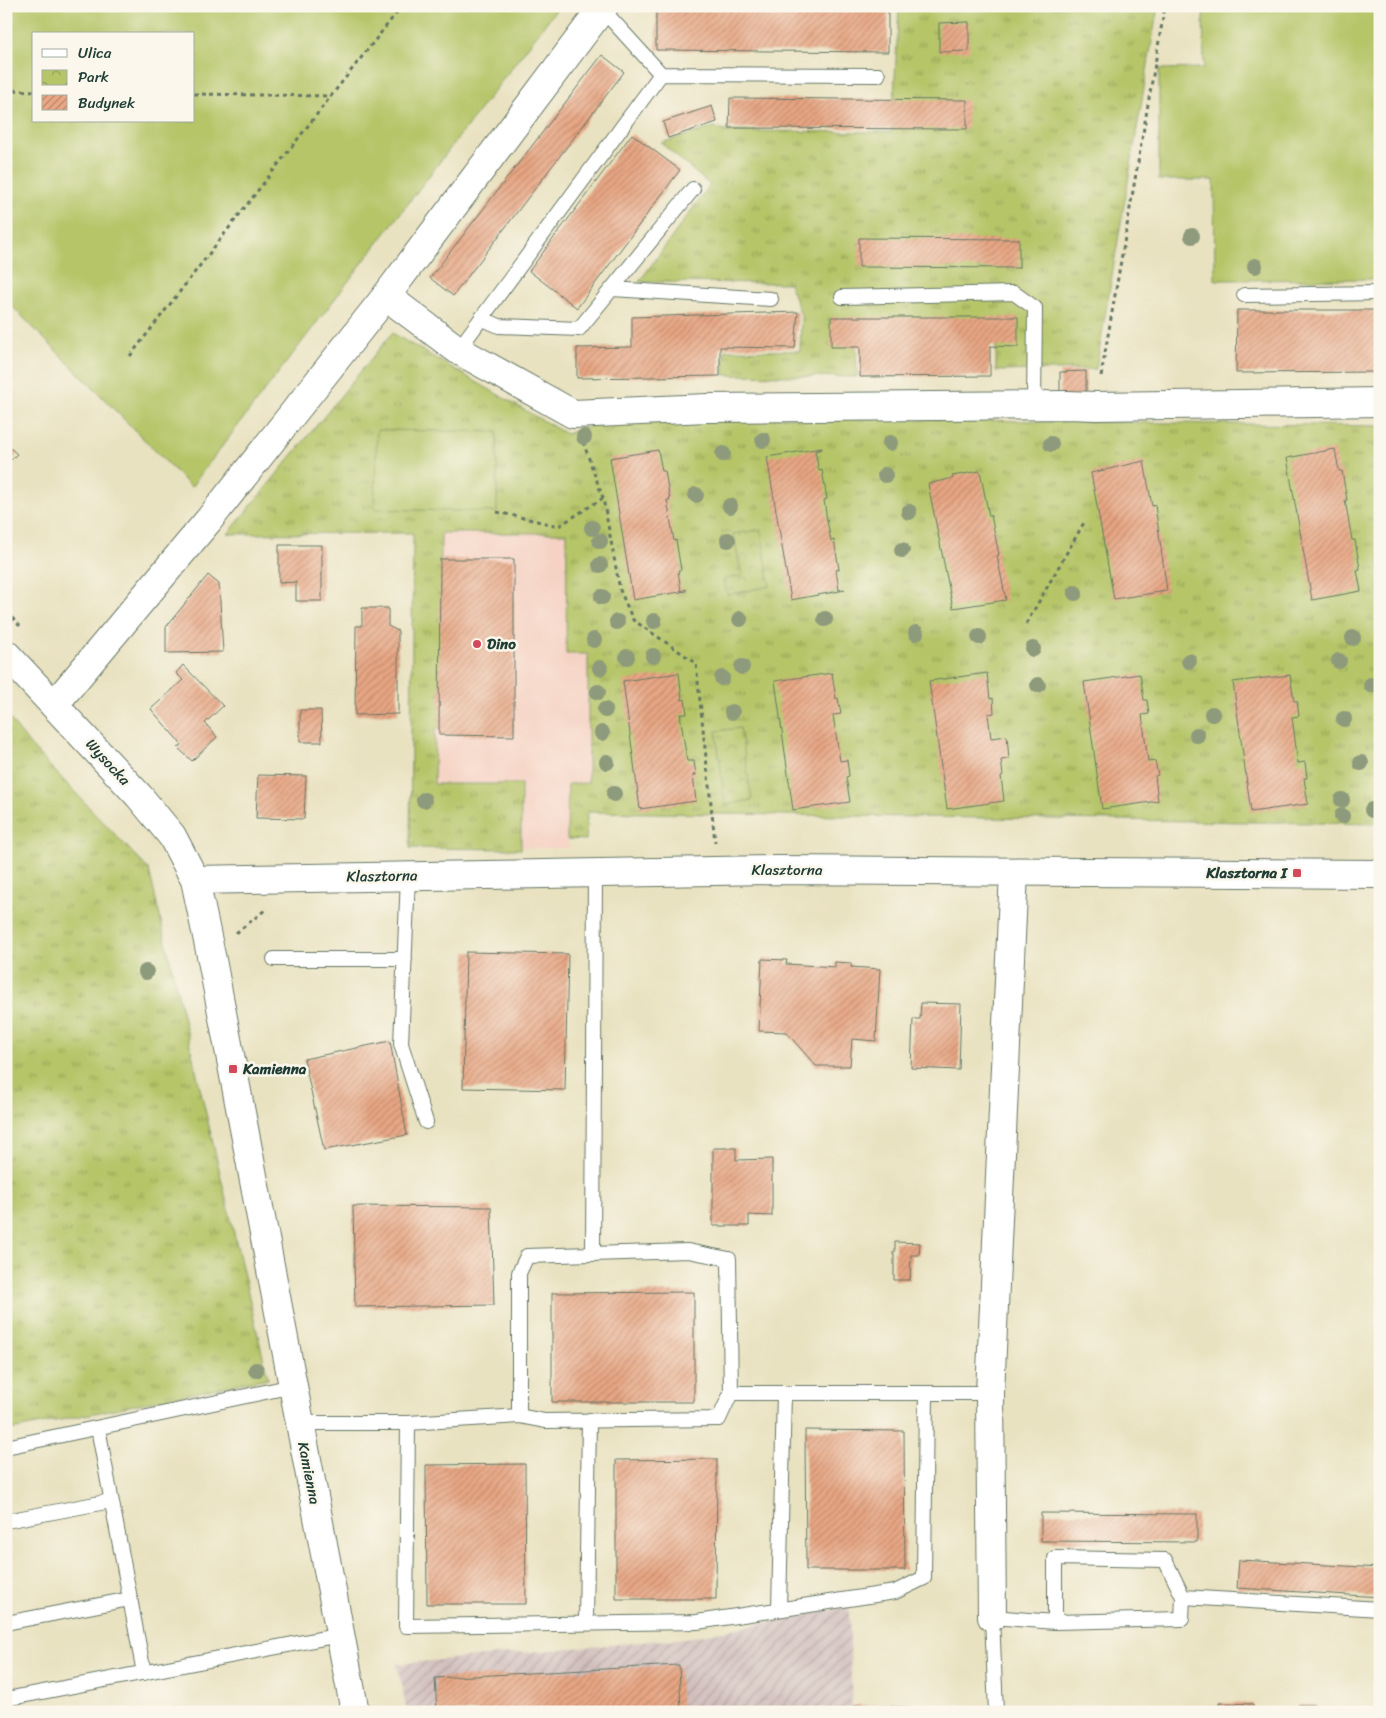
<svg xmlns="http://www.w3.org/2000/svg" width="1386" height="1718" font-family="Sriracha,sans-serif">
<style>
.built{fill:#f5d2c3}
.industrial{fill:url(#industrial-furrows)}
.grass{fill:url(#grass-tufts);stroke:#6a814e}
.park{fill:url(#park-crowns);stroke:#6a814e}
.garden{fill:#b5c567;stroke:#6a814e;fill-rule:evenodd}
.building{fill:url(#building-hatch)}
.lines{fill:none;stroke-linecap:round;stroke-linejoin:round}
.service-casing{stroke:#667765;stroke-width:16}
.minor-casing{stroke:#667765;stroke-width:30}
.tertiary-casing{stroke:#667765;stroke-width:30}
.path{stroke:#667765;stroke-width:3;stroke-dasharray:4 4;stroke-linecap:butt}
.service{stroke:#fff;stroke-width:14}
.minor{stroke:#fff;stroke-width:28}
.tertiary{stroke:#fff;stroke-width:28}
.tree{fill:#8e9a7b}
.poi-dot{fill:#d1495b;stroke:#fbf7ec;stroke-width:2}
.labels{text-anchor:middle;stroke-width:5;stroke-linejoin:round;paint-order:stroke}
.poi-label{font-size:15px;font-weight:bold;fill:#1f3d34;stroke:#fbf7ec;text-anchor:start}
.street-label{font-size:15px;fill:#1f3d34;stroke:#fbf7ec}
</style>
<defs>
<pattern id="industrial-furrows" width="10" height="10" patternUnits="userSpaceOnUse" patternTransform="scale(1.25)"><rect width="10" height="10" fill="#d1bfbd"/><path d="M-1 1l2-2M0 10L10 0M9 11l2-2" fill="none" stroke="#a99c9a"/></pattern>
<pattern id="grass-tufts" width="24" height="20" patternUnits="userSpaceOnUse" patternTransform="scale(1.25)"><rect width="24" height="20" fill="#b5c567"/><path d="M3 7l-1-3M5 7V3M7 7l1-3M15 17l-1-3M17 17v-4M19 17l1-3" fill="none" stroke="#93a156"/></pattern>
<pattern id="park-crowns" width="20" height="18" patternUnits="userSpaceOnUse" patternTransform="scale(1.25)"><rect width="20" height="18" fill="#b5c567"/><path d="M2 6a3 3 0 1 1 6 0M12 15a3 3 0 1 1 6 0" fill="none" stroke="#93a156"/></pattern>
<pattern id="building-hatch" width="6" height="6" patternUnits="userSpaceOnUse" patternTransform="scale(1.25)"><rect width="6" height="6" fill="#e8a683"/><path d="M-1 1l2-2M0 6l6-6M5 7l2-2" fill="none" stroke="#bb886c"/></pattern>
</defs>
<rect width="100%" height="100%" fill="#fbf7ec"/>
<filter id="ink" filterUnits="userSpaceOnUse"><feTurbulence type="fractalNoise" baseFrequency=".02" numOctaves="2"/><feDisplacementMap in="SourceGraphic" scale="10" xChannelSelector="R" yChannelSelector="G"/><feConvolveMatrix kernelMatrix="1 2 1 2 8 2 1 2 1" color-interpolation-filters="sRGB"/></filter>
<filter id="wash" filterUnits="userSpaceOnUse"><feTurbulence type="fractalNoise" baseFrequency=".0096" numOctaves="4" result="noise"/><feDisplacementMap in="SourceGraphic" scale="20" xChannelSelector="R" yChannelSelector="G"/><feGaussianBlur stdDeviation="1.12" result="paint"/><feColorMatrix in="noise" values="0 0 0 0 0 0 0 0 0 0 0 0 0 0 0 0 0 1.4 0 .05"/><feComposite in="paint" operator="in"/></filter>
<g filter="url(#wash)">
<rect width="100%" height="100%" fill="#e9e2c1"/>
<path class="built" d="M413 533H567L566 654H588V784H568L567 839 569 848H410Z"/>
<path class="industrial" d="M849 1606 852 1712H407L397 1664 687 1638Z"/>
<path class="grass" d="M899 6H1158L1096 369 996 371V343L856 342 857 377 724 375 725 350 800 351 801 314 789 283 639 282 710 185 661 143 714 127 727 131 892 132Z
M392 333 566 434 624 415 1380 426V824L587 812 586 840 567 839 568 784 588 783V654H566L567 533H441L440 729H435L434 784H521V849L410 848 413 533 228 534Z
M6 714 30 745 149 870 268 1378 6 1431Z"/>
<path class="park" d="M761 530 770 586 727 595 724 579 742 576 733 534Z
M740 728 752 800 725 805 716 731Z"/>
<path class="garden" d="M6 6H559L191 487 6 300ZM34 34H194V121H34Z
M1203 6H1380V279L1215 280 1214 180H1159V69L1204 68Z
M377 430 497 432V512L374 509Z"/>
<g id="blocks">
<path class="building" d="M656 6H888V52L656 50Z
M969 22V51L939 52V23Z
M602 55 624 72 453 296 430 278Z
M730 98 967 100V129L729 128Z
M712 106 717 122 668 138 663 122Z
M632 134 680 170 577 308 529 271Z
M859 238 1019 239V268L859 267Z
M1237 310H1380V372L1236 373Z
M798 312 795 348 720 347V376L577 378V348L632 347V317Z
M831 317H1018V347L990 346V376L860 377V347H831Z
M1086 371V399H1060V372Z
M6 444 17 454 6 465Z
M822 448V449L815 451 819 471 822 470 827 499 824 500 827 520 831 541 834 540 839 569 836 570 839 590 844 589 845 590 791 600 767 457Z
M1335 449 1339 471H1342L1347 500H1345L1352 540H1355L1360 569 1357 570 1361 591 1312 600 1287 458Z
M658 450 662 471H665L670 500H667L674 541 676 540 681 570 678 571 681 591 686 589V591L633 600 610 458Z
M1144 461 1152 506 1155 505 1167 591 1114 599 1091 473Z
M980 471 989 516 991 515 999 555 997 556 1006 600 953 608 928 484 953 478 952 476Z
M279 545H322V601H296V582L279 583Z
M440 559H514V736L439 735Z
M208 575 219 584 223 652 166 653V627Z
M362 608H388V626L398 631V714L355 715 356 626H362Z
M183 665 223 706 205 723 217 737 192 761 178 748 182 745 151 709 183 680 176 673Z
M679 673 682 700 685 699 687 714H680L687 761H694L696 775H693L696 801 640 809 623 681Z
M832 673 836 699 838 698 841 714 833 715 840 761 847 760 849 776 846 777 850 802 793 810 775 681Z
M987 673 990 699 993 698 994 713 988 714 991 738 1007 736 1009 759 1001 760 1003 775 1001 776 1004 801 947 809 929 681Z
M1140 674 1144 700H1147L1149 714 1142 715 1148 762 1155 761 1158 775 1155 776 1158 801 1102 809 1084 682Z
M1290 675 1294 701H1297L1299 716 1292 717 1298 763 1305 762 1307 778H1304L1308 804 1251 812 1233 682Z
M300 710H321L322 742H300Z
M258 775 306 776 304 819 256 818Z
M466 952 568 954 565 1090 463 1088Z
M762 959 787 960 786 964 835 967V962L851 963V967L880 969 876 1041 852 1039 850 1066H816L786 1032 759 1031Z
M921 1003 961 1004 959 1070 911 1068 913 1019H920Z
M390 1041 407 1135 324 1150 304 1059Z
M713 1148H736V1160L772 1159V1216L749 1215V1226H713Z
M353 1206 491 1207 494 1305 355 1307Z
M895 1242 920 1243 919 1255H911L910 1280H894V1255H893V1252H895Z
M694 1292V1402H552V1293Z
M805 1430 904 1431 905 1570H806Z
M717 1459 716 1599H616V1460Z
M525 1464 526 1604H427L426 1465Z
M1041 1513 1197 1514V1542L1041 1541Z
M1239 1560 1380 1568V1597L1237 1588Z
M679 1665 681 1712H437L435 1678Z
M1219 1703 1253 1704V1712H1219Z
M855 1705 909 1707V1712H855Z
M1298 1705H1316V1712H1298Z"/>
</g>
</g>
<g filter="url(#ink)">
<use href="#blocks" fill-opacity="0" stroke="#667765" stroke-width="1"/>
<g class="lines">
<defs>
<path id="service" d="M602 9 661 74 878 75
M612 289 771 299
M1244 295 1380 293
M842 297 1014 293 1035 308 1034 405
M481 318 499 326 579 329 693 189
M458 350 661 74
M408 876 401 1044 426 1122
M274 959H405
M593 1254 595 873
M731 1393 719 1419 545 1421 519 1416V1273L527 1256 688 1251 729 1259 731 1393H990
M519 1416 408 1423 406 1626 697 1622 895 1592 924 1578 926 1393
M299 1423H408
M98 1428 144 1673
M6 1447 293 1386
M6 1521 111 1501
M1183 1597 1380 1609
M779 1609 784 1393
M6 1623 130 1599
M586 1623 589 1420
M6 1699 340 1635
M996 1712 992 1617 1055 1622 1182 1619 1183 1597 1165 1560 1055 1558V1622"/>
<path id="minor" d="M386 296 458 350 573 414 707 408 1067 405 1096 406 1380 402
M54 705 208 521 386 296 604 6
M992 1617 990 1393 1014 872"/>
<path id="tertiary" d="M6 654 139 796 172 836 195 880 212 960 355 1712
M195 880 777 870 1380 874"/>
</defs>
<use href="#service" class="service-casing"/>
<use href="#minor" class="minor-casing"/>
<use href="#tertiary" class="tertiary-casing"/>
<path class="path" d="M6 90 34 91
M194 94 331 96 402 6
M130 356 331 96
M1101 376 1165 6
M583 442 603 498 620 590 633 620 696 663 715 842
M497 512 559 526 603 498
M6 612 20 626
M1026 624 1085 521
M236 933 265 910"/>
<use href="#service" class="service"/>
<use href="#minor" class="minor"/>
<use href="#tertiary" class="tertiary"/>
</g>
<g class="tree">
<circle cx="1192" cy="236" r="8"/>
<circle cx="1255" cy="266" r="8"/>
<circle cx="584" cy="437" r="8"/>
<circle cx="763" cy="440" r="8"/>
<circle cx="890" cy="443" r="8"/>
<circle cx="1051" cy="444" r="8"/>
<circle cx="723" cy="454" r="8"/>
<circle cx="885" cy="475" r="8"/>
<circle cx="696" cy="495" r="8"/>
<circle cx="730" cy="506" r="8"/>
<circle cx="909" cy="512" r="8"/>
<circle cx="592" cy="528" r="8"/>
<circle cx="728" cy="540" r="8"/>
<circle cx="600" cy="541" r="8"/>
<circle cx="902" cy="550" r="8"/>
<circle cx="600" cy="565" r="8"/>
<circle cx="1075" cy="593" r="8"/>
<circle cx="602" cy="597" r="8"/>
<circle cx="740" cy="619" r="8"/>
<circle cx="825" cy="619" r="8"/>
<circle cx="654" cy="621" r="8"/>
<circle cx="617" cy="622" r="8"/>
<circle cx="916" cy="633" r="8"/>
<circle cx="979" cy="637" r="8"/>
<circle cx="1353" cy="638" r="8"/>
<circle cx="594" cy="640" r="8"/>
<circle cx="1033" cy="649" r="8"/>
<circle cx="653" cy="656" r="8"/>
<circle cx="627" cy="657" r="8"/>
<circle cx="1189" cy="661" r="8"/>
<circle cx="1339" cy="661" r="8"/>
<circle cx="742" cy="667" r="8"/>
<circle cx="600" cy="668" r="8"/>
<circle cx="722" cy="678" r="8"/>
<circle cx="1038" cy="685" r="8"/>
<circle cx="1371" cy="685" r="8"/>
<circle cx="598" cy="692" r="8"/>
<circle cx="605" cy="710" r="8"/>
<circle cx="732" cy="712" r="8"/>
<circle cx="1212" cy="714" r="8"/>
<circle cx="1344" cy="719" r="8"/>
<circle cx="602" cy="733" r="8"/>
<circle cx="1197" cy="735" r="8"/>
<circle cx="607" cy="762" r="8"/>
<circle cx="1361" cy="763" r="8"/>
<circle cx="614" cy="794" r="8"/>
<circle cx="424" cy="800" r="8"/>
<circle cx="1342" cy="800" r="8"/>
<circle cx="1372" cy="810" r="8"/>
<circle cx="1342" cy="816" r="8"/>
<circle cx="146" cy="972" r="8"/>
<circle cx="256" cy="1370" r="8"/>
</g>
</g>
<g class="poi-dot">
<circle cx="477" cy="644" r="5"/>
<rect x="1292" y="868" width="10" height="10" rx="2.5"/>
<rect x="228" y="1064" width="10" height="10" rx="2.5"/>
</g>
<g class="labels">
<g class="poi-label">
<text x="487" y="649">Dino</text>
<text x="1287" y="878" text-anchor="end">Klasztorna I</text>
<text x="243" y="1074">Kamienna</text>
</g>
<g class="street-label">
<text transform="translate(108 762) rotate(47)" y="5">Wysocka</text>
<text x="787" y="875">Klasztorna</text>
<text transform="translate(382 876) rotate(-1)" y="5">Klasztorna</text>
<text transform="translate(309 1473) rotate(79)" y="5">Kamienna</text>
</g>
</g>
<rect width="1386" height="1718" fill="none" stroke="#fbf7ec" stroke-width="25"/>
<rect x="32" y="32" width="162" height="90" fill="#fbf7ec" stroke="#a3ada2"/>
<rect x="42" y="49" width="25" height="8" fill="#ffffff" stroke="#a3ada2"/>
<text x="78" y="58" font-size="15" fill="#1f3d34">Ulica</text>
<rect x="42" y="70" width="25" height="15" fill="url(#park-crowns)" stroke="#a3ada2"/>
<text x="78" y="82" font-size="15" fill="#1f3d34">Park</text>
<rect x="42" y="95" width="25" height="15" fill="url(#building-hatch)" stroke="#a3ada2"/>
<text x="78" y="108" font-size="15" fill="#1f3d34">Budynek</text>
</svg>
